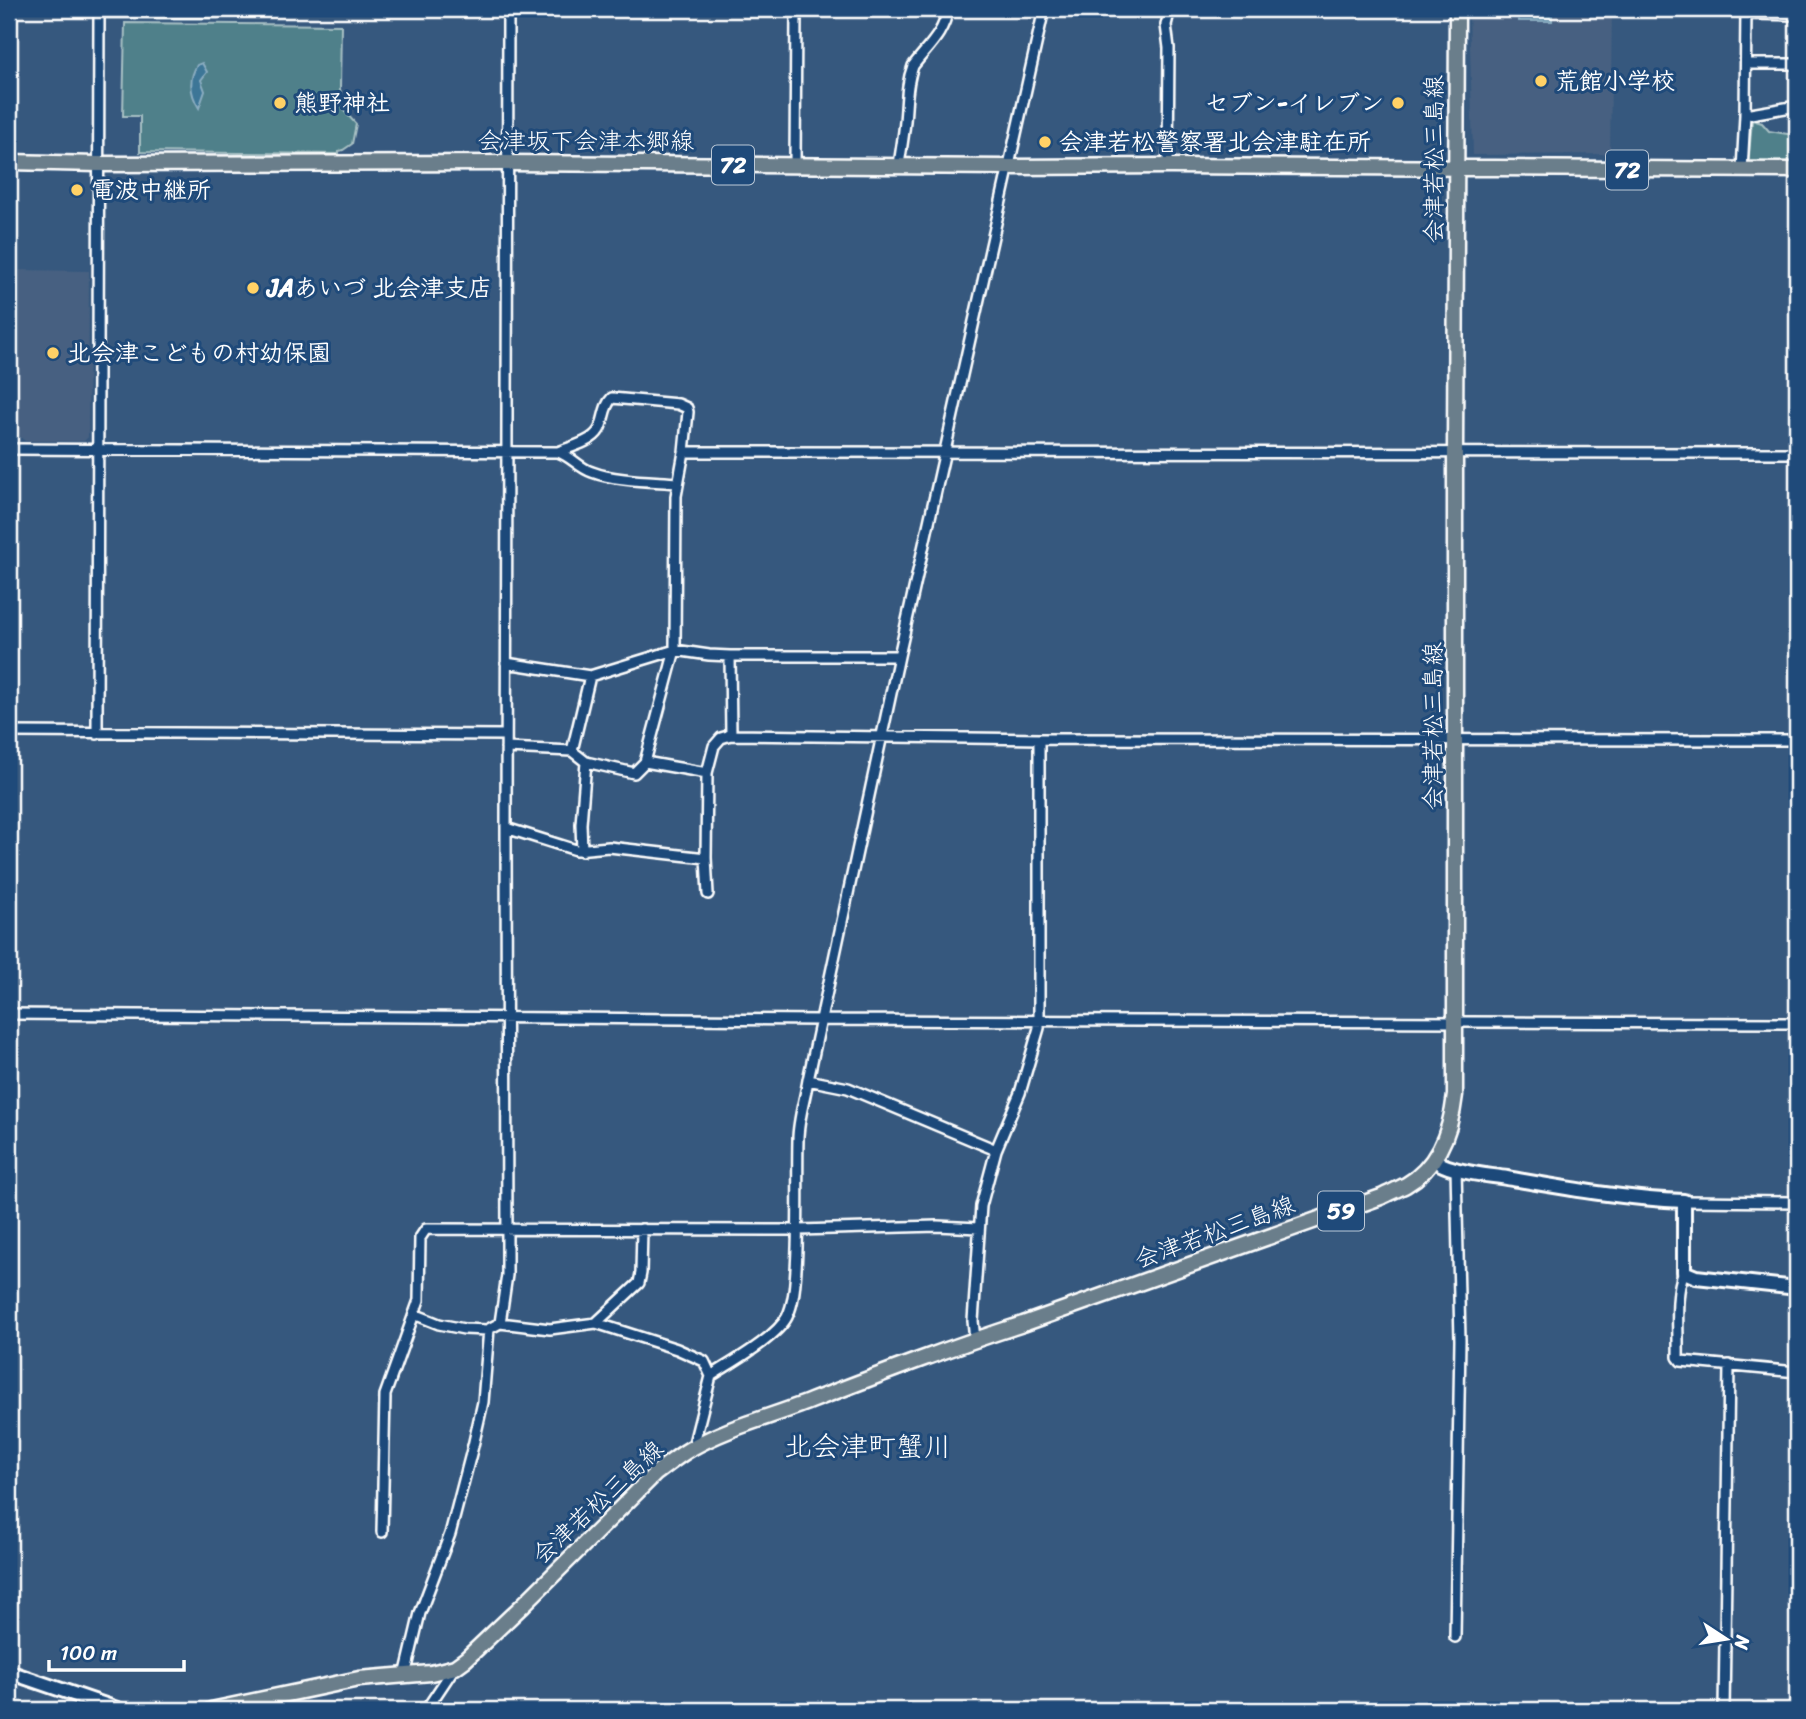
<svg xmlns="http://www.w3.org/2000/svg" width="1806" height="1719" font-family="Sriracha,'Klee One',sans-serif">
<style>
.built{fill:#466181}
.green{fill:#50808a;stroke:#a8c0c4;stroke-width:2}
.water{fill:#3d7697;stroke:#8badc1;stroke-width:2}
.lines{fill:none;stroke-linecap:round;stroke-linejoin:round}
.stream{stroke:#8badc1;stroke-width:2.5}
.street-casing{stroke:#fff;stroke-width:14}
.secondary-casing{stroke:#fff;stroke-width:18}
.primary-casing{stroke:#fff;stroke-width:19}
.street{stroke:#1f4a7a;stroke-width:9}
.secondary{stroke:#1f4a7a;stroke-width:12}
.primary{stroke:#6b7e8b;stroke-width:14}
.poi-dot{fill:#ffd166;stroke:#1f4a7a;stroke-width:2.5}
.labels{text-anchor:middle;stroke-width:6;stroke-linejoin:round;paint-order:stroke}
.shield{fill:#1f4a7a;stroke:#bcc9d7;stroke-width:2}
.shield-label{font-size:23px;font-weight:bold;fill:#fff}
.poi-label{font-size:24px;font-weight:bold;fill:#fff;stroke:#1f4a7a;text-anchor:start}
.street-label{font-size:24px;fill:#fff;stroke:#1f4a7a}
.quarter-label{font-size:28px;fill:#fff;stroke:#1f4a7a}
</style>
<rect width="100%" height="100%" fill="#36587e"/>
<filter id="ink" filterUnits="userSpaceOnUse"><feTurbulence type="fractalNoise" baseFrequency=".0143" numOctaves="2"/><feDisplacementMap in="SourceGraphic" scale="14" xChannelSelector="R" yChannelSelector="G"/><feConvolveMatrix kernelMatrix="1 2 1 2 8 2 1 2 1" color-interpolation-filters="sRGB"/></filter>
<g filter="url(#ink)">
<path class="built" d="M1469 9H1612L1610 154 1473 155Z
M18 270 89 271 88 437 84 441H25L18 435Z"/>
<path class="green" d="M125 23 341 25 340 89 345 112 356 124 352 144 343 150 339 151V154L140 152V116H123Z
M1752 120 1762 123 1769 131 1794 135 1797 134V167H1748Z"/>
<path class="water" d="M1518 9H1552V21H1518Z
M202 63 207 72 201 80 205 91 199 108C190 94 188 80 197 65Z"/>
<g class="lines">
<path class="stream" d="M103 18H218
M103 153V117"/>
<defs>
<path id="street" d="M1746 14 1797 15
M1746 64H1797
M1745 115 1797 106
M795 165 796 9
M899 165C901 150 904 135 905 121 907 102 906 84 913 66 929 45 943 35 948 9
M1168 166 1169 48 1166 25 1170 9
M1742 170 1745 115 1746 9
M9 449 558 452C571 456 579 468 592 472 615 481 653 481 677 483
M558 452C571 447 592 442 599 430 605 419 603 407 612 398L678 404 687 408 688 412 684 452 676 496 675 650 645 762 634 773 586 762 572 751 590 676
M684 452 1797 453
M730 656 731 735
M506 663 590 676 675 650 709 655 730 656H899
M9 732 506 735
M97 734 99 9
M506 748 572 751
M645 762 707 773
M506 828 576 850 609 847 706 858
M582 851 581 824 586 762
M708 894 706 858 707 773 714 746 721 738 731 735 1039 739 1797 740
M9 1014 822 1020 1797 1023
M808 1080 848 1088 996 1150
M1684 1201 1797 1202
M1684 1272C1674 1295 1679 1332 1678 1357L1681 1361 1797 1372
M414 1314 439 1324 464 1329 487 1330 500 1323 550 1329 596 1323 639 1283 641 1273 642 1229
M500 1323 507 1275V1253L506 828 508 9
M596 1323 677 1349 704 1361 711 1376 693 1447
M975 1339 973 1321 981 1206 996 1150 1020 1093 1039 1028V739
M711 1376C732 1362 776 1338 787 1317 794 1303 795 1284 796 1269 799 1225 797 1182 798 1139 798 1120 805 1099 808 1080L899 656 1044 9
M382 1532 385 1395 419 1300 420 1238 426 1229 799 1230 937 1226 979 1228
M1455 1637 1460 1340 1456 1168
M405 1676 420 1613 450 1534 473 1446 483 1402 489 1329
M426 1710 454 1668
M1724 1710 1729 1365"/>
<path id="secondary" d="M1436 1158C1439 1162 1438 1163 1443 1165 1461 1173 1488 1175 1507 1178 1565 1188 1625 1199 1684 1201V1272L1696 1277 1797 1288
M9 1672 120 1710"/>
<path id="primary" d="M9 162 98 164 508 163 1007 167 1170 166 1797 170
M211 1710 359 1679 431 1673 455 1667 466 1659 523 1605 655 1474C667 1465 678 1456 690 1449 728 1427 771 1417 811 1401 881 1374 951 1347 1023 1324L1381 1197C1389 1193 1398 1189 1406 1185 1439 1166 1451 1130 1455 1095V452L1457 9"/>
</defs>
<use href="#street" class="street-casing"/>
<use href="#secondary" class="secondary-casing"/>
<use href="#primary" class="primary-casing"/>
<use href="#street" class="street"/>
<use href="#secondary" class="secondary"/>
<use href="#primary" class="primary"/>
</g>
</g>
<g class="poi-dot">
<circle cx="1541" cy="81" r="7"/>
<circle cx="280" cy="103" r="7"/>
<circle cx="1398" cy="103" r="7"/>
<circle cx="1045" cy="142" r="7"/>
<circle cx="77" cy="190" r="7"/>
<circle cx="253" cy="288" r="7"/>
<circle cx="53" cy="353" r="7"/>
</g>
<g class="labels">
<g class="shield">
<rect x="712" y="145.5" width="42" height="39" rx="5"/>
<rect x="1606" y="150.5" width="42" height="39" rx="5"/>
<rect x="1318" y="1191.5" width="46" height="39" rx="5"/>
</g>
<g class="shield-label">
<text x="733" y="173">72</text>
<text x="1627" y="178">72</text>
<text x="1341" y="1219">59</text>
</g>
<g class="poi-label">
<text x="1555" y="89">荒館小学校</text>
<text x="294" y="111">熊野神社</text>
<text x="1384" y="111" text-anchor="end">セブン-イレブン</text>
<text x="1059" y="150">会津若松警察署北会津駐在所</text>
<text x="91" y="198">電波中継所</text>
<text x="267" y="296">JAあいづ 北会津支店</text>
<text x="67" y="361">北会津こどもの村幼保園</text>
</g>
<g class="street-label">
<text x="586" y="149">会津坂下会津本郷線</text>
<text transform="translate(1434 159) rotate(-90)" y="8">会津若松三島線</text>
<text transform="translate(1433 726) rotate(-90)" y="8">会津若松三島線</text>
<text transform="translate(1215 1232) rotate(-20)" y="8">会津若松三島線</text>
<text transform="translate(598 1502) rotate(-43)" y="8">会津若松三島線</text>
</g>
<g class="quarter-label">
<text x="868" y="1456">北会津町蟹川</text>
</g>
</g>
<rect width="1806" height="1719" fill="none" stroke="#1f4a7a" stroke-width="35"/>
<rect x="18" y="18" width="1771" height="1684" fill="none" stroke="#fff" stroke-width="2.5" filter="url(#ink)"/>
<g transform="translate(1726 1639) rotate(102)" stroke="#1f4a7a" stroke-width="5" paint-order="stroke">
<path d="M0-5L12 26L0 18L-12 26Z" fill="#ffffff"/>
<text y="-10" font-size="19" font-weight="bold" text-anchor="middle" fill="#ffffff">N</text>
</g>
<path d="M49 1660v10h135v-10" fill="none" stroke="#ffffff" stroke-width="3.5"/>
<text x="60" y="1660" font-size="21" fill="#ffffff" stroke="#1f4a7a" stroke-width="5" paint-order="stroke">100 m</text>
</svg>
